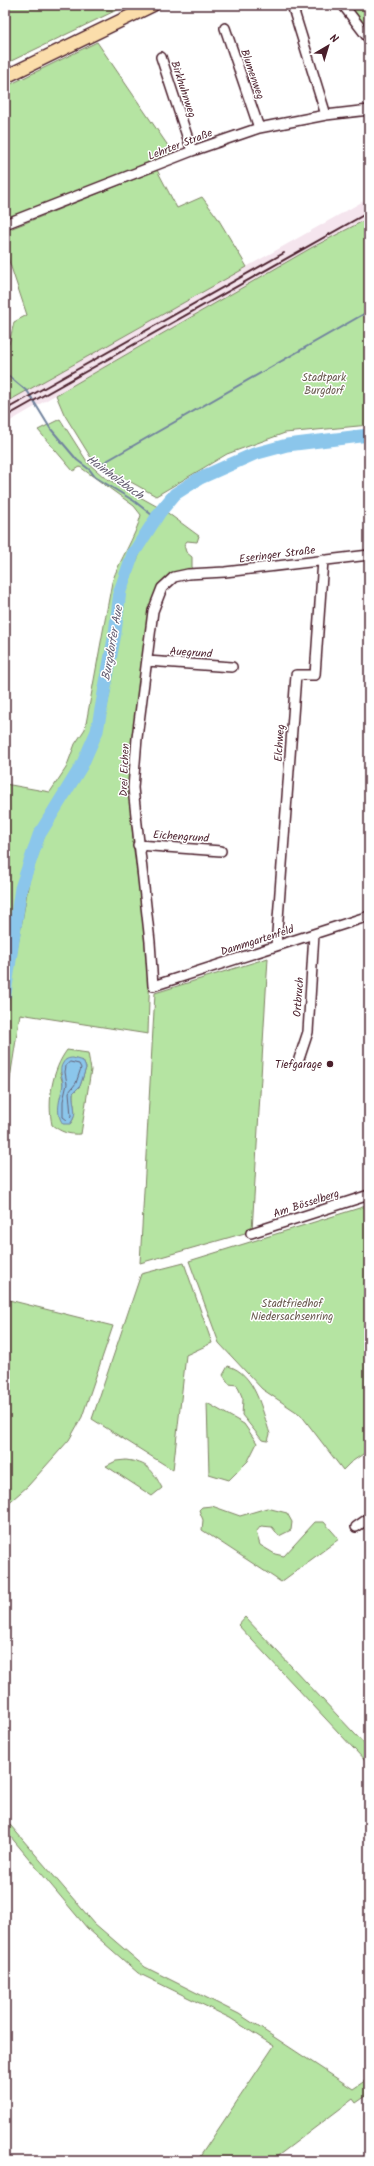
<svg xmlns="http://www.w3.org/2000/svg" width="374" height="2166" font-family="Kalam,sans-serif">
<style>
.built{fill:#f5e5ee}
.green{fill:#b5e4a2;stroke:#808266;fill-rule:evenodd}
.water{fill:#8bc6eb;stroke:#71839e}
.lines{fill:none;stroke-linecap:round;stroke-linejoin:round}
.shore{stroke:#646278;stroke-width:1}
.stream{stroke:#71839e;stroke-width:2}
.river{stroke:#8bc6eb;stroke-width:13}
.minor-casing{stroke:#4a1f2b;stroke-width:12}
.major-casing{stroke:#4a1f2b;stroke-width:15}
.minor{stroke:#fff;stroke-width:9}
.major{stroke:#fbddab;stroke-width:12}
.rail{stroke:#4a1f2b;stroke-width:2}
.poi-dot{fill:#4a1f2b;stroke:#fff;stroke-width:1.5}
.labels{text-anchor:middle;stroke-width:3;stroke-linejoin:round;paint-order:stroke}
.street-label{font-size:11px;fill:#4a1f2b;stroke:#fff}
.park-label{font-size:11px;fill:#6a5a4f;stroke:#fff}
.poi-label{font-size:11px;fill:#4a1f2b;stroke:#fff;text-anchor:end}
.water-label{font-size:12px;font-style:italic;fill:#61596e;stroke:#fff}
</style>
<rect width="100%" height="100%" fill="#fff"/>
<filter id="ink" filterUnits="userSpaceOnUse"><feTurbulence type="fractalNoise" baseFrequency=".025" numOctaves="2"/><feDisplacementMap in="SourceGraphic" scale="8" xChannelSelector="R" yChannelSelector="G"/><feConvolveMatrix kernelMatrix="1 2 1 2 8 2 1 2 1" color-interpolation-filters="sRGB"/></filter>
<g filter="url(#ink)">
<path class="built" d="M369 198V218L311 248 5 424V403Z"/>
<path class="green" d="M5 5H127L5 64Z
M348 5H369V31Z
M97 42 173 153 5 220V87Z
M157 170 177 208 202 197 217 217 247 267 5 403V343L9 344 14 322 27 315 5 249V231Z
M369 218V425L285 433 227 454 156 496 93 461 64 414 56 395 311 248Z
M60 419 88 463 104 477 158 507 131 552 118 589 94 730 80 762 56 799 36 834 18 888 5 974V784L50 792 66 768 75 744 85 729 112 582C120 559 135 538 141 515L134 506 80 467 73 471 38 430Z
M165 511 199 536 197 542 187 541 184 545 186 552 192 557V570L158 586 151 604 129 788 134 851 150 965 148 1034 20 1014 5 1111V1020L29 881 46 832 86 765 96 743 105 718 114 670 126 585 141 551Z
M268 958 252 1231 140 1263 155 993Z
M67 1050 88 1053 91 1070 81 1134C69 1135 61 1132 52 1125 47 1101 52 1070 67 1050ZM83 1061 86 1068 80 1086 73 1093C72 1105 79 1113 70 1124L59 1112 63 1084 60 1073Z
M369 1205V1450L350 1463 343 1470 301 1415 262 1389 219 1343 189 1261Z
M184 1263 212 1343 186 1355 173 1470 92 1419 141 1274Z
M5 1299 113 1326 82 1417 69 1440 28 1486 5 1506Z
M228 1366C255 1373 262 1410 270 1434L268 1441 262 1440 242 1415 243 1399 237 1385 229 1384 223 1375Z
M207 1403 244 1424 257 1443 248 1461 229 1480 209 1474Z
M126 1460C148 1463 152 1469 162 1488L152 1496 106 1466 116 1461Z
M212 1506 240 1516 267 1508 287 1513 292 1522 291 1530 279 1536 272 1527 261 1526 256 1532 260 1545 275 1554 284 1556 315 1522H324L339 1539 281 1582 202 1530 203 1520 199 1510 202 1507Z
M245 1617 369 1749V1765L238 1625Z
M5 1819 94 1923 145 1967 239 2014 353 2089 369 2078V2094L356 2103 353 2099 271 2161H197L274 2046 230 2018 138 1973 87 1928 5 1830Z"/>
<path class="water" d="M73 1058 83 1061 86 1068 80 1086 73 1093C72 1105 79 1113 70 1124H63C54 1111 61 1098 63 1084 63 1077 58 1070 63 1063 65 1059 69 1058 73 1058Z"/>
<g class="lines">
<path class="shore" d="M70 1062 79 1064 81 1068 76 1083 69 1092 71 1116 67 1120 63 1117V1101L67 1084 65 1072 66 1066Z"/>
<path class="stream" d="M5 373 28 392 50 428 77 460 90 470 95 477 134 501 157 519
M103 463 369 311"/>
<path class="river" d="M5 993 21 888 39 835 82 765 97 731 115 633 120 591 133 554 160 512 175 494 200 478 254 454 287 445 369 435"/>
<defs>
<path id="minor" d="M292 5 326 115
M343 5 369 39
M225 28 259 128
M161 57 192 151
M5 224 192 151 259 128 326 115 369 110
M369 555 225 572 188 574 174 577 162 588 153 611 137 738 133 788 150 942 153 986 369 916
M147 661 232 667
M138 845 221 851
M276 946 296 675H315L323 560
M299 1059 308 1032 314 934
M251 1233 369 1195
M356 1527 369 1518"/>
<path id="major" d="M5 77 153 5"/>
</defs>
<use href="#minor" class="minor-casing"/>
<use href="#major" class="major-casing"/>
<use href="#minor" class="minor"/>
<use href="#major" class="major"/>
<path class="rail" d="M5 410 284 253
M5 417 369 212"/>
</g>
</g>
<circle class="poi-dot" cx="330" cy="1064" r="4"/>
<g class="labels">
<g class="street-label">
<text transform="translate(253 74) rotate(71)" y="4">Blumenweg</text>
<text transform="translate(184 89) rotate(72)" y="4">Birkhuhnweg</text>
<text transform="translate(180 144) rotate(-21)" y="4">Lehrter Straße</text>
<text transform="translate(277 554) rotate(-7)" y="4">Eseringer Straße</text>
<text transform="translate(191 652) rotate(4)" y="4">Auegrund</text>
<text transform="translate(279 743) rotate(-86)" y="4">Elchweg</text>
<text transform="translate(124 770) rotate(-88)" y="4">Drei Eichen</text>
<text transform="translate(181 836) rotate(4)" y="4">Eichengrund</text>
<text transform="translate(257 940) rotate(-18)" y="4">Dammgartenfeld</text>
<text transform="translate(298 997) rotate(-86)" y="4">Ortbruch</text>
<text transform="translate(306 1203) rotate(-18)" y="4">Am Bösselberg</text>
</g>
<g class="park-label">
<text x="324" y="381">Stadtpark<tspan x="324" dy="13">Burgdorf</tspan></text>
<text x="292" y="1307">Stadtfriedhof<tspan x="292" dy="13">Niedersachsenring</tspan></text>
</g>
<g class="poi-label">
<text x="322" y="1068">Tiefgarage</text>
</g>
<g class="water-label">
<text transform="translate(115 477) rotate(36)" y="4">Hainholzbach</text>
<text transform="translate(112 643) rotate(-80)" y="4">Burgdorfer Aue</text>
</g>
</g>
<rect width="374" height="2166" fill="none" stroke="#fff" stroke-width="20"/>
<rect x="10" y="10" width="354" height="2146" fill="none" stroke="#4a1f2b" stroke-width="1.5" filter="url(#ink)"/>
<g transform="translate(328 46) rotate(38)" stroke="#ffffff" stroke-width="3" paint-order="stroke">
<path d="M0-3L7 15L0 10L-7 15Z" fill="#4a1f2b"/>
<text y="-6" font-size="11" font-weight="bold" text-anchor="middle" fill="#4a1f2b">N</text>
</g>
</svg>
